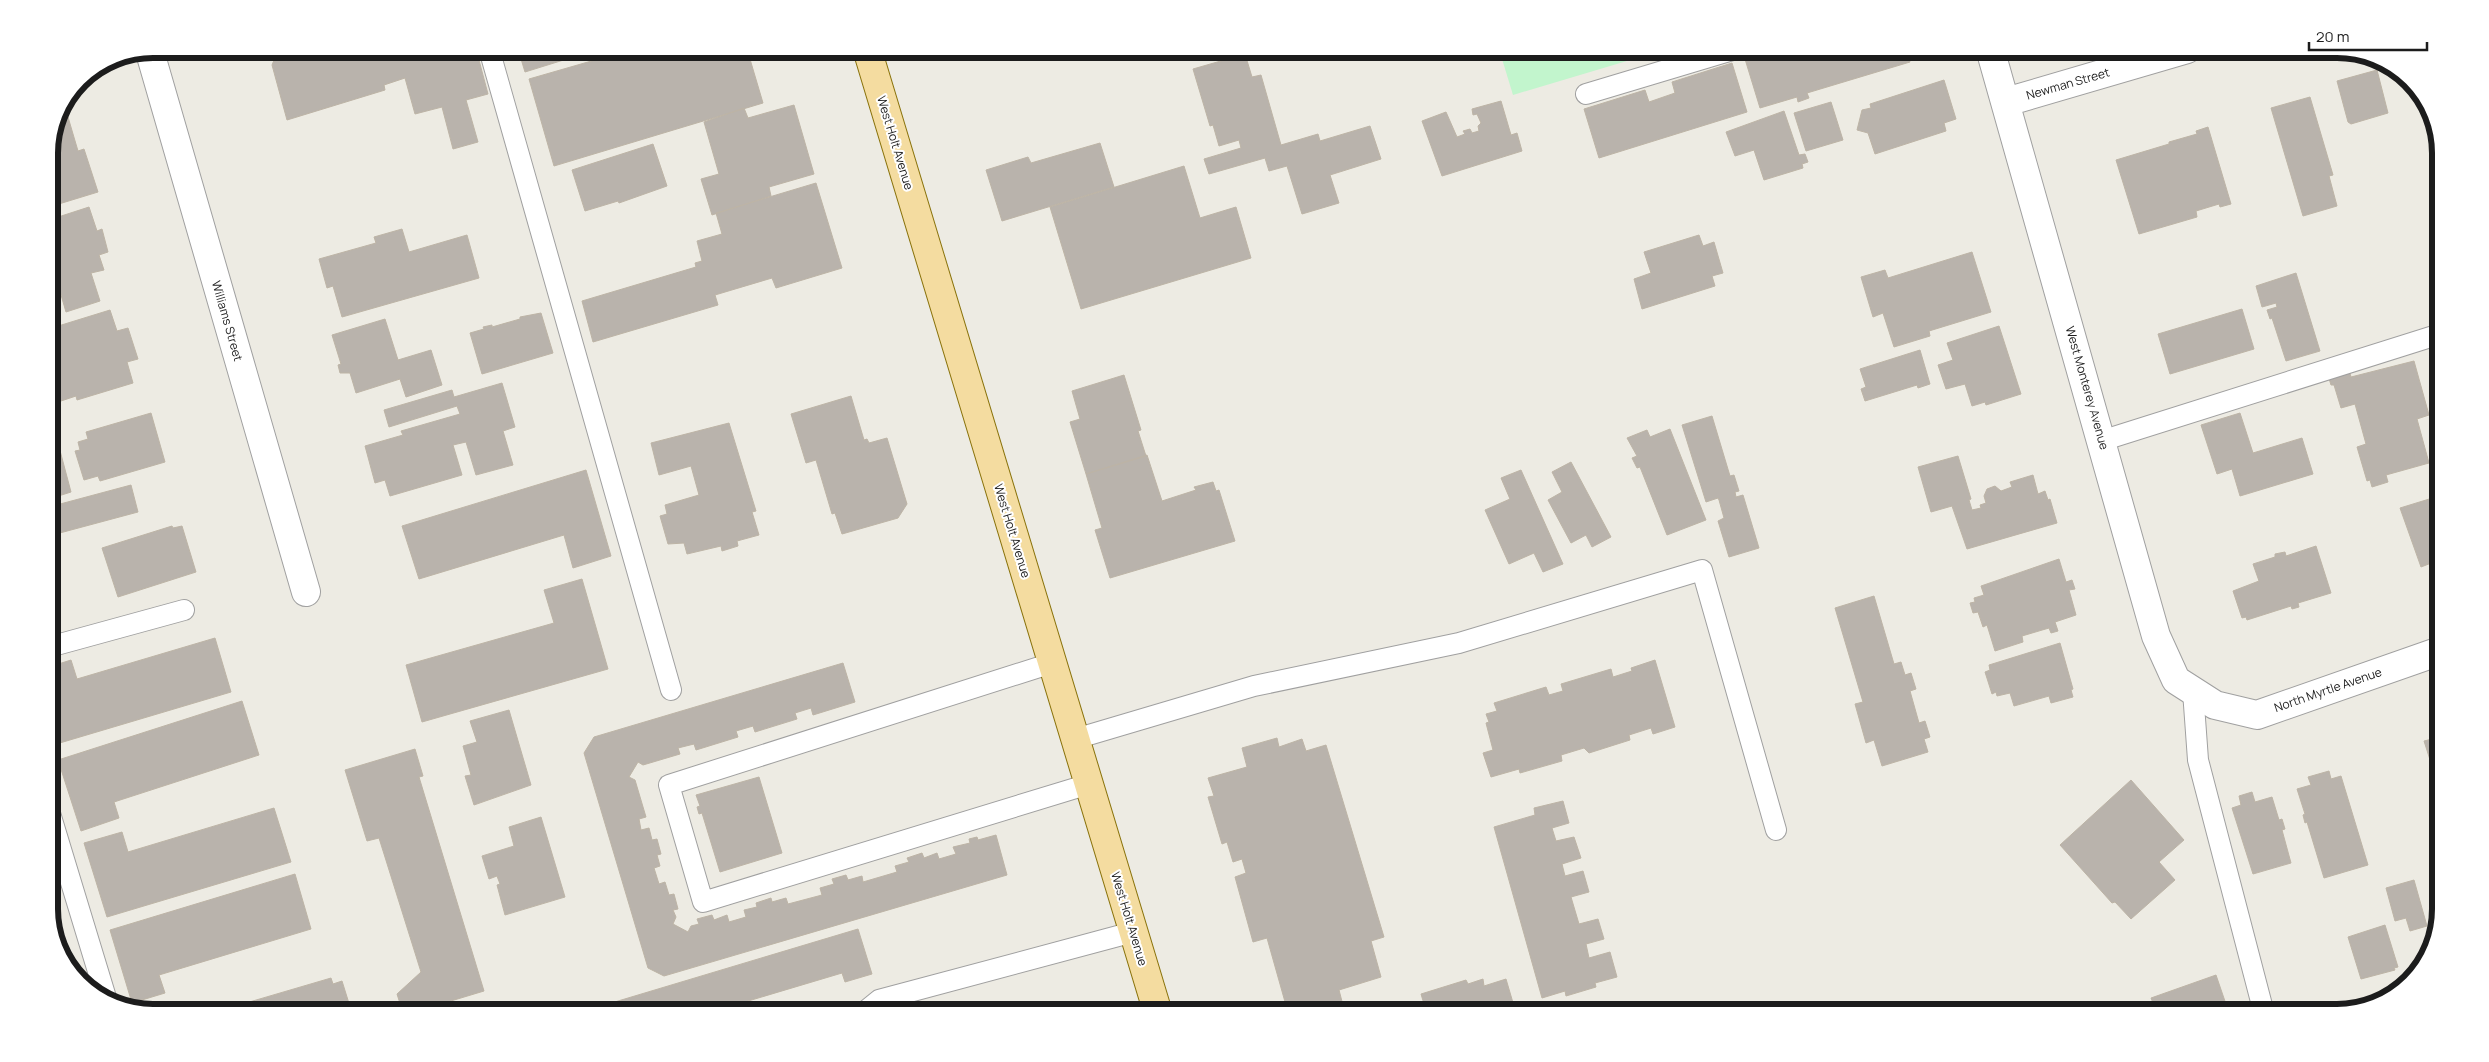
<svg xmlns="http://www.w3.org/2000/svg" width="2489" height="1062" font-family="Manrope,sans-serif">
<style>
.park{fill:#c2f5cd}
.building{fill:#b9b3ac;stroke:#bdb4a6}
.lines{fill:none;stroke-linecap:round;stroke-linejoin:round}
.lane-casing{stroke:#a0a0a0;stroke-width:22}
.street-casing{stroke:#a0a0a0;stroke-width:30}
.primary-casing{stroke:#89720b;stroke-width:30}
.lane{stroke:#fff;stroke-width:20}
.street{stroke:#fff;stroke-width:28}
.primary{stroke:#f4dca0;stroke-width:28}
.labels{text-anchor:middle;stroke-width:4;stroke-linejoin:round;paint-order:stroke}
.street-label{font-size:12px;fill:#1c1c1c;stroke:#fff}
.rim{fill:none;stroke:#1c1c1c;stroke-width:6}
</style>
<rect width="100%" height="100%" fill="#edebe3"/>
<path class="park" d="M1499 49H1667L1513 95Z"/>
<path class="building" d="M294 49H373L376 61 385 58 383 49H476L488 94 466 100 478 142 453 149 442 107 415 114 405 78 384 85 385 90 287 120 272 65 277 53Z
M518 49H567L570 58 525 72Z
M633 49H747L763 103 554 166 529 79Z
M1780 49 1807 50 1906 49 1910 62 1807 93 1809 98 1798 102 1797 97 1760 108 1745 59Z
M1245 54 1252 77 1261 75 1281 145 1318 134 1320 141 1370 126 1381 159 1330 175 1339 203 1302 214 1287 166 1269 171 1265 158 1209 174 1204 159 1241 148 1239 140 1219 146 1213 125 1210 126 1193 69Z
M1732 63 1747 112 1599 158 1584 109 1645 90 1649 102 1675 93 1672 82Z
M2377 70 2388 113 2351 124 2348 122 2337 81Z
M1944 80 1956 119 1944 123 1946 131 1875 154 1868 133 1857 130 1862 110 1871 108 1870 104Z
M2310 97 2333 175 2329 176 2337 206 2303 216 2271 108Z
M1501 101 1511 135 1517 133 1522 151 1442 176 1422 121 1446 112 1457 137 1465 134 1463 131 1470 129 1472 133 1479 131 1478 126 1481 123 1477 114 1473 115 1472 109Z
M1831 102 1843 140 1806 151 1794 113Z
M794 105 814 174 769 187 771 196 712 215 701 179 719 174 704 122 744 108 748 118Z
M1784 111 1799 155 1805 154 1808 162 1802 164 1803 168 1764 180 1754 150 1735 156 1726 132Z
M68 117 78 151 84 149 98 192 49 207V146L55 122Z
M2208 127 2231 204 2220 207 2219 204 2196 211 2197 217 2139 234 2116 160 2169 144V142L2197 134 2196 131Z
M1100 143 1114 187 1002 221 986 170 1028 157 1031 163Z
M653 144 667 186 619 203 618 201 585 211 572 170Z
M1184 166 1200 218 1236 207 1251 258 1081 309 1050 207Z
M816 183 842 268 776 288 772 278 715 295 718 305 593 342 582 301 696 267 695 263 702 261 697 241 722 234 716 213Z
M89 207 97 231 102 229 108 252 99 255 104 270 91 273 100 301 66 312 59 288 49 291V220Z
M402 229 409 252 467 235 479 278 342 317 333 286 327 288 319 259 376 243 374 237Z
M1699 235 1703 246 1714 242 1723 273 1712 276 1715 286 1642 309 1634 279 1651 273 1644 252Z
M1972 252 1991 312 1929 331 1930 336 1894 347 1883 313 1873 317 1861 277 1885 270 1888 278Z
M2296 273 2320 351 2286 361 2272 318 2270 319 2267 310 2277 307 2276 303 2262 307 2256 286Z
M2242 309 2254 349 2170 374 2158 334Z
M110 310 117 331 128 328 138 359 127 362 133 383 77 400 76 396 49 405V341L58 338 55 327Z
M541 313 553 353 482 374 470 333 484 329 483 327 492 325V327L520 319V317Z
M385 319 398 360 431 350 442 385 406 397 400 379 356 393 350 373H340L338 365 341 364 332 335Z
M1999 326 2021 394 1986 405 1985 402 1972 406 1965 384 1946 389 1938 365 1953 360 1947 343Z
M1920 350 1930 384 1918 388 1917 385 1865 401 1861 389 1866 387 1860 369Z
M2414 361 2429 415 2417 419 2429 463 2386 475 2388 482 2372 487 2370 480 2367 481 2357 447 2366 444 2355 404 2341 408 2334 385H2331L2327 372 2348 366 2351 377Z
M1124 375 1141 430 1138 431 1146 456 1086 474 1070 422 1080 419 1072 391Z
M502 383 515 427 503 431 513 465 476 475 466 442 453 445 462 475 390 496 385 480 375 483 365 446 403 435 401 431 460 414 457 406 389 427 384 410 452 390 454 397Z
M851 396 864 440 867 439 869 443 887 438 907 504 898 518 842 534 835 513 832 514 816 460 806 463 791 414Z
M151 413 165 462 100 481 98 476 84 480 75 451 80 450 78 442 88 439 86 432Z
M2240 413 2253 453 2302 438 2313 474 2240 496 2232 469 2217 474 2201 425Z
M1712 416 1730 476 1734 475 1739 491 1735 492 1736 497 1743 495 1759 548 1729 557 1718 521 1724 518 1719 500 1718 498 1706 502 1682 425Z
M729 423 756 511 752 512 759 535 737 541 738 546 722 551 721 546 687 554 684 543 668 544 660 516 667 514 665 505 699 495 691 466 659 475 651 443Z
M1670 429 1706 520 1667 535 1640 467 1637 468 1632 458 1637 456 1627 438 1647 430 1650 437Z
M58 443 71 492 49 499V446Z
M1147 455 1162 501 1196 490 1194 487 1213 482 1216 491 1219 490 1235 541 1110 578 1095 530 1102 528 1086 474Z
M1958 456 1971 499 1969 500 1972 510 1981 508 1980 505 1986 503 1984 496 1987 489 1995 486 2001 491 2012 487 2010 482 2033 475 2038 494 2045 491 2048 500 2050 499 2057 523 1967 549 1952 506 1931 512 1918 467Z
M1571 462 1611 537 1592 547 1586 535 1571 543 1548 500 1562 492 1552 472Z
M586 470 611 556 573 568 564 535 419 579 402 526Z
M1521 470 1563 564 1543 572 1534 553 1509 564 1485 510 1510 499 1501 478Z
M131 485 138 512 56 534 49 507Z
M2439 496 2440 567 2435 568 2434 562 2421 567 2400 508Z
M172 526 173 528 182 526 196 572 118 597 102 548Z
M2316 546 2331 593 2298 603 2299 607 2292 609 2291 606 2247 620 2246 617 2242 618 2233 591 2259 581 2253 564 2275 557V554L2285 552 2286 556Z
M2059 559 2066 582 2072 580 2075 589 2069 590 2076 615 2055 622 2058 631 2051 633 2049 628 2022 636 2023 642 1995 651 1987 625 1983 627 1978 612 1973 613 1970 603 1975 602 1974 598 1984 595 1981 586Z
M582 579 608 669 422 722 406 665 554 623 544 590Z
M1874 596 1894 664 1901 662 1905 675 1911 673 1916 689 1910 691 1919 723 1925 721 1930 737 1924 739 1928 752 1882 766 1874 740 1866 743 1855 704 1863 702 1835 608Z
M215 638 231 692 53 745 49 731V667L71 660 77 679Z
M2060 643 2073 689 2071 690 2073 697 2051 703 2049 696 2014 706 2010 693 1997 696 1996 692 1992 694 1985 672 1990 670 1989 665Z
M1655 660 1675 727 1653 734 1651 728 1629 735 1630 740 1589 753 1584 748 1561 755 1562 761 1520 773 1519 769 1491 777 1483 753 1493 750 1486 723 1489 722 1486 714 1497 711 1494 703 1546 687 1549 695 1563 691 1561 684 1611 669 1613 677 1632 671 1631 668Z
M843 663 855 702 813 715 811 708 795 713 797 719 755 732 753 726 736 731 738 737 696 750 694 744 678 748 680 754 643 765 638 762 629 777 635 780 646 817 639 819 641 830 649 828 652 840 657 839 661 854 657 855 660 866 654 868 659 884 665 882 669 895 674 894 678 909 673 910 676 917 673 924 688 932 691 926 699 924 697 919 712 915 714 920 727 915 729 922 746 917 744 910 757 907 756 903 771 898 772 902 786 898 788 904 822 895 820 888 834 884 832 879 846 875 848 880 862 876 863 882 897 872 895 866 909 862 907 858 922 853 924 858 937 853 939 859 956 854 953 847 970 843 969 839 977 837 978 840 996 835 1007 875 664 976 648 968 584 753 594 737Z
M242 701 259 755 114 802 119 818 81 831 58 760Z
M509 710 531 785 474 805 465 776 471 775 463 746 477 742 470 721Z
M2440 737V791L2424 741Z
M1277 738 1279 747 1302 739 1306 751 1326 745 1384 937 1371 941 1381 977 1339 990 1345 1013H1275L1287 1009 1267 938 1253 942 1235 877 1246 873 1242 859 1233 862 1227 842 1222 844 1208 797 1214 796 1208 778 1247 767 1242 748Z
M415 749 423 776 419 777 484 991 411 1013H403L397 994 421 972 379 838 367 841 345 770Z
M2329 771 2331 779 2341 776 2368 865 2324 878 2307 822 2305 823 2303 815 2305 814 2297 789 2311 785 2308 777Z
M759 777 782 853 720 872 702 813 699 814 697 807 700 806 696 795Z
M2131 780 2184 840 2159 862 2175 880 2131 919 2115 902 2112 903 2060 845Z
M2252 792 2255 802 2272 797 2279 820 2282 819 2285 829 2282 830 2291 863 2253 874 2232 808 2241 805 2239 796Z
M1563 801 1569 823 1552 828 1556 841 1574 837 1581 858 1562 864 1565 876 1583 871 1589 892 1571 897 1579 924 1598 919 1604 939 1586 944 1589 958 1610 952 1617 977 1595 983 1596 987 1566 996 1565 991 1542 998 1494 827 1535 815 1534 808Z
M274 808 291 862 107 917 84 843 122 832 128 852Z
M541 817 565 897 505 915 497 885 500 884 497 876 489 879 482 856 514 846 509 827Z
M295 874 311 929 159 975 165 993 132 1003 110 930Z
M2414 880 2427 926 2410 931 2406 918 2395 921 2386 888Z
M2385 925 2398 967 2394 968 2395 970 2361 979 2348 937Z
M858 929 872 974 845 982 842 973 708 1013H578Z
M2216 975 2229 1013H2157L2151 998Z
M331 978 333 984 342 981 352 1013H212Z
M1483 979 1484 986 1506 979 1516 1013H1394L1424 1004 1421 994 1466 980 1468 984Z
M186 1002 189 1013H151Z
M932 1002 935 1013H894Z
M1390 1003 1393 1013H1355Z"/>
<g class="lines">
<defs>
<path id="lane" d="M489 49 671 690
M1586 94 1736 49
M2101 441 2440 334
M49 647 184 610
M1052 663 669 785 703 902 1089 784
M2193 691 2198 760 2264 1013
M1075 739 1254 686 1459 643 1702 570 1776 830
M49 810 107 1001
M863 1013 879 1000 1133 932"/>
<path id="street" d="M149 49 306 592
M1990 49 2156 636 2176 680 2215 705 2257 715 2440 651
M2006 102 2187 49"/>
<path id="primary" d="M867 49 1158 1013"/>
</defs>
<use href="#lane" class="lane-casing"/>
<use href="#street" class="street-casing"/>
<use href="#primary" class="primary-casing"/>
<use href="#lane" class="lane"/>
<use href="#street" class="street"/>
<use href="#primary" class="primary"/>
</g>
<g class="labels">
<g class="street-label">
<text transform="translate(2068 84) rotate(-16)" y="4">Newman Street</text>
<text transform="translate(895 143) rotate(73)" y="4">West Holt Avenue</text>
<text transform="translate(227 321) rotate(74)" y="4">Williams Street</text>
<text transform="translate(2087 388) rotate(74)" y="4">West Monterey Avenue</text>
<text transform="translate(1012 531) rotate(73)" y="4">West Holt Avenue</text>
<text transform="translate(2328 690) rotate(-19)" y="4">North Myrtle Avenue</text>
<text transform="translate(1129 919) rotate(73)" y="4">West Holt Avenue</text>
</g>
</g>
<path d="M0 0H2489V1062H0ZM153 58H2337A95 95 0 0 1 2432 153V909A95 95 0 0 1 2337 1004H153A95 95 0 0 1 58 909V153A95 95 0 0 1 153 58Z" fill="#fff" fill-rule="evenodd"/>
<path class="rim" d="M153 58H2337A95 95 0 0 1 2432 153V909A95 95 0 0 1 2337 1004H153A95 95 0 0 1 58 909V153A95 95 0 0 1 153 58Z"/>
<path d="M2309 42v8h118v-8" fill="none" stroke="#1c1c1c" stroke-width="2.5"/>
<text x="2316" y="42" font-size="15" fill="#1c1c1c" stroke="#ffffff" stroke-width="4" paint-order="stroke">20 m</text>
</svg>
